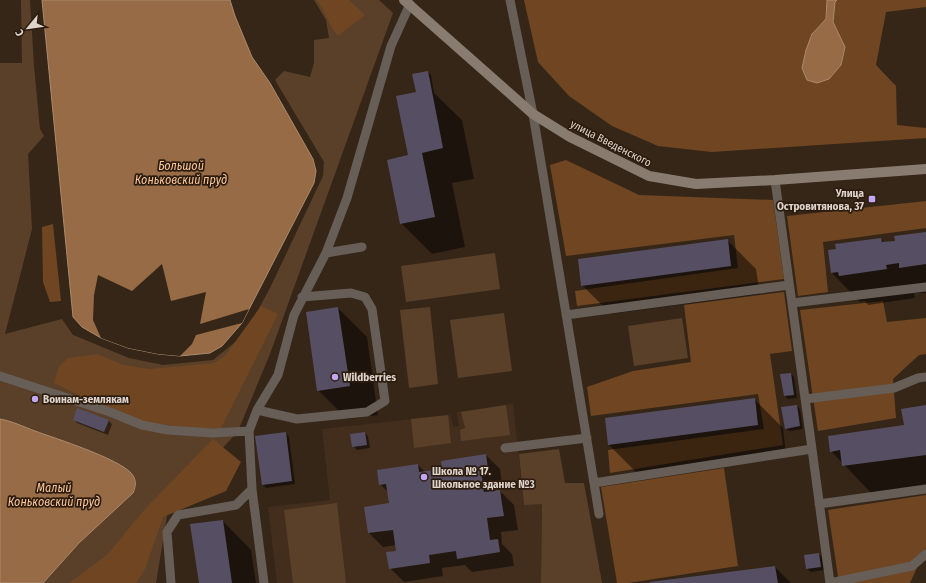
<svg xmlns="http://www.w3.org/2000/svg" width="926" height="583" font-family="'Fira Sans Condensed',sans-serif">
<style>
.built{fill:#432e1d}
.green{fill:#5a4029}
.forest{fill:#6f4621}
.water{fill:#966b45;stroke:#ac8a6d}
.pier{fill:#362618}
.shadow{fill:#0007}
.building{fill:#564f63}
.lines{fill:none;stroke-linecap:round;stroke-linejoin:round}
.lane{stroke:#665e57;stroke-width:9}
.secondary{stroke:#887b70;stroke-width:10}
.poi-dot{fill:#c2a8f3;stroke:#2c1c0f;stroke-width:1.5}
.labels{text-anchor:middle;stroke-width:3.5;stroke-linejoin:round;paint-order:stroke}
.street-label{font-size:11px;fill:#dfd4cb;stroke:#2c1c0f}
.poi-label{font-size:11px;font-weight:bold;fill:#dfd4cb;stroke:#2c1c0f;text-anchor:start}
.water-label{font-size:12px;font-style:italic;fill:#fcc799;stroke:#2c1c0f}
</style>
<rect width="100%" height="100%" fill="#362618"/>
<path class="built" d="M513 404 524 505 542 503 541 583H277L268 507 330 500 322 429 450 415 453 427 459 426 457 412Z"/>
<path class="green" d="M21 0H30L34 66 40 129 44 136 28 154 32 229 5 334 62 319 73 335 129 358 163 365 213 360 245 334 270 288 323 176 324 162 275 80 284 71 310 77 314 63V40L329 38 326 20 314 0H379L393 13 270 354 238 431 168 510 156 583H43L79 543 133 493 0 419V63H22Z
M495 253 500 289 406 302 401 266Z
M430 307 438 384 409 388 400 310Z
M504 313 512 371 458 378 450 320Z
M682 318 688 358 634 366 628 326Z
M506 405 510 435 461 441 460 430 465 428 461 412Z
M448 415 451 443 414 448 411 419Z
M559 449 565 483H584L602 583H541L542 504 524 505 519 454Z
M337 503 346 583H293L284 510Z"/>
<path class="forest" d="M316 0H349L365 15 338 36C328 25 326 11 316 0Z
M524 0H827L826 19 812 34 841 65 845 47 833 22 835 1 837 0H926V7L886 12 876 65 896 86 897 125 926 128V138L712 152 658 146 612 126 569 96 538 62Z
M566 160 639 195 773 200 784 279 577 306 575 291 738 268 734 235 566 256 550 165Z
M926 201V228L823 242 828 292 798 296 787 216Z
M53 224 61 301 50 302 43 282 42 227Z
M784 292 792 351 770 354 783 445 610 473 608 450 764 429 758 394 591 416 587 387 633 371 691 362 684 305Z
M883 301 887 322 926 318V354L919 355 893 379 896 418 818 431 800 310Z
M261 306 278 314 221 428H191L144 422 93 402 54 383 59 367 68 358 97 354 124 365 150 369 214 363 225 356Z
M213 439 241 462 226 491 163 517 145 569 136 583H69L107 555 145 509Z
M724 468 738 566 628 583H617L601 487Z
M926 495V548L910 583H839L828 510Z"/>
<path class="water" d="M42 0H230L235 16 252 57 270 83 313 159 316 171 314 183 242 323 222 346 210 353 180 356 158 354 128 348 101 338 82 327 73 317Z
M827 0H837L835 2 833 22 845 47 841 65 829 79 817 83 807 80 802 68 806 50 812 34 826 19Z
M0 419C12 421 24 427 35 431 57 439 117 458 131 473 137 480 136 486 133 493L79 543 43 583H0Z"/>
<path class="pier" d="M162 264 171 301 206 292 200 324 249 309 242 323 196 335 192 344 180 356 158 354 128 348 101 338 93 320 94 295 98 275 132 291Z"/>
<path class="shadow" d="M428 72 431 75 434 93 462 120 474 179 452 183 465 247 432 254 401 223 418 92Z
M926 233V293H914L915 298 868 305 865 301 860 302 832 273 881 239 885 243 896 241Z
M727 240 756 269 760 294 611 314 582 285Z
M338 308 367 337 378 415 347 419 318 390Z
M791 374 794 377 797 398 788 399 785 396Z
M754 399 783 428 786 454 638 474 609 445Z
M797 406 800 409 803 429 789 431 786 428Z
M926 407V487L872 494 831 451 905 426Z
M74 419 109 421 112 424 108 435 77 423Z
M286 433 289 437 295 484 266 488 263 485Z
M365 433 368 436 370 448 357 450 353 446Z
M486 455 500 469 502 483 494 484 496 492 500 491 514 505 518 530 501 532 502 544 512 554 514 566 472 572 465 565 442 568 443 576 404 582 390 568 397 551 396 545 383 547 369 533 390 504 389 493 380 484 418 465 425 472 443 469Z
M223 521 251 550 256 583H200Z
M819 554 822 557 824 570 811 572 807 569Z
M775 567 791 583H651Z"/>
<path class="building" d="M428 71 443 148 422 153 435 217 400 224 387 160 408 155 396 96 416 92 412 74Z
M926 232V264L899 268V263L886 265 887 269 839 276 838 272 831 273 828 250 836 249 835 244 881 238 882 242 895 241 894 236Z
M728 239 731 266 581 286 578 259Z
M338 307 350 386 317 391 306 312Z
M791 373 794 395 784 396 780 374Z
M755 398 758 425 608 445 605 418Z
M797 405 800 426 785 429 781 407Z
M926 405V455L842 466 840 450 830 452 828 436 904 425 901 409Z
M77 408 109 420 104 432 73 420Z
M286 432 292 481 262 485 255 436Z
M365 432 367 445 352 447 350 434Z
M486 454 488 469 481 470 484 492 500 490 502 504 504 516 487 518 490 540 498 539 500 552 457 559 456 551 429 555 430 563 389 569 386 552 396 551 393 530 368 533 364 507 389 503 386 484 379 485 377 470 418 464 419 472 442 469 441 461Z
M223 520 232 583H199L190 524Z
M819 553 821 567 806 569 804 555Z
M775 566 778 583H650V582Z"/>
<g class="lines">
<path class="lane" d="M510 0 533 114 594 483 812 449 830 583
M775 180 812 449
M326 253 362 247
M792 303 926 287
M566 315 789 285
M0 376 110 412 142 425 168 430 213 433 249 431
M805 399 894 388 918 378 926 377
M257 410 297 419 367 412 385 401 372 309 365 297 351 293 302 297
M505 448 587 438
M594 483 599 514
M252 489 264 583
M819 504 926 489
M171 583 167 532 178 515 236 505 252 489 249 431 257 410 278 375 294 315 326 253 347 198 391 46 410 4
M830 583 912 566 926 554"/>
<path class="secondary" d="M404 0 533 114 570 137 649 176 696 184 775 180 926 169"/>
</g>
<g class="poi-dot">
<rect x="868" y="195" width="8" height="8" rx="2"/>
<circle cx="335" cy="377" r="4"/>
<circle cx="35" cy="399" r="4"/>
<circle cx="424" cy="477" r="4"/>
</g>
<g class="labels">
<g class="street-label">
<text transform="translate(611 143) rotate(27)" y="4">улица Введенского</text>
</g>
<g class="poi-label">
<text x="864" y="197" text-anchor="end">Улица<tspan x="864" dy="13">Островитянова, 37</tspan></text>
<text x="343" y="381">Wildberries</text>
<text x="43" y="403">Воинам-землякам</text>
<text x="432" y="475">Школа № 17.<tspan x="432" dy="13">Школьное здание №3</tspan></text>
</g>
<g class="water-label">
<text x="181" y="170">Большой<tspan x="181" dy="14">Коньковский пруд</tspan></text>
<text x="54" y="492">Малый<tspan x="54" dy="14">Коньковский пруд</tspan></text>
</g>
</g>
<g transform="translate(28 28) rotate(241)" stroke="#2c1c0f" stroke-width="3" paint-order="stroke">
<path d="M0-3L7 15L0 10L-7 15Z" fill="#dfd4cb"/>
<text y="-6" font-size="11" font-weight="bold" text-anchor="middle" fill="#dfd4cb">С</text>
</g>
</svg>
